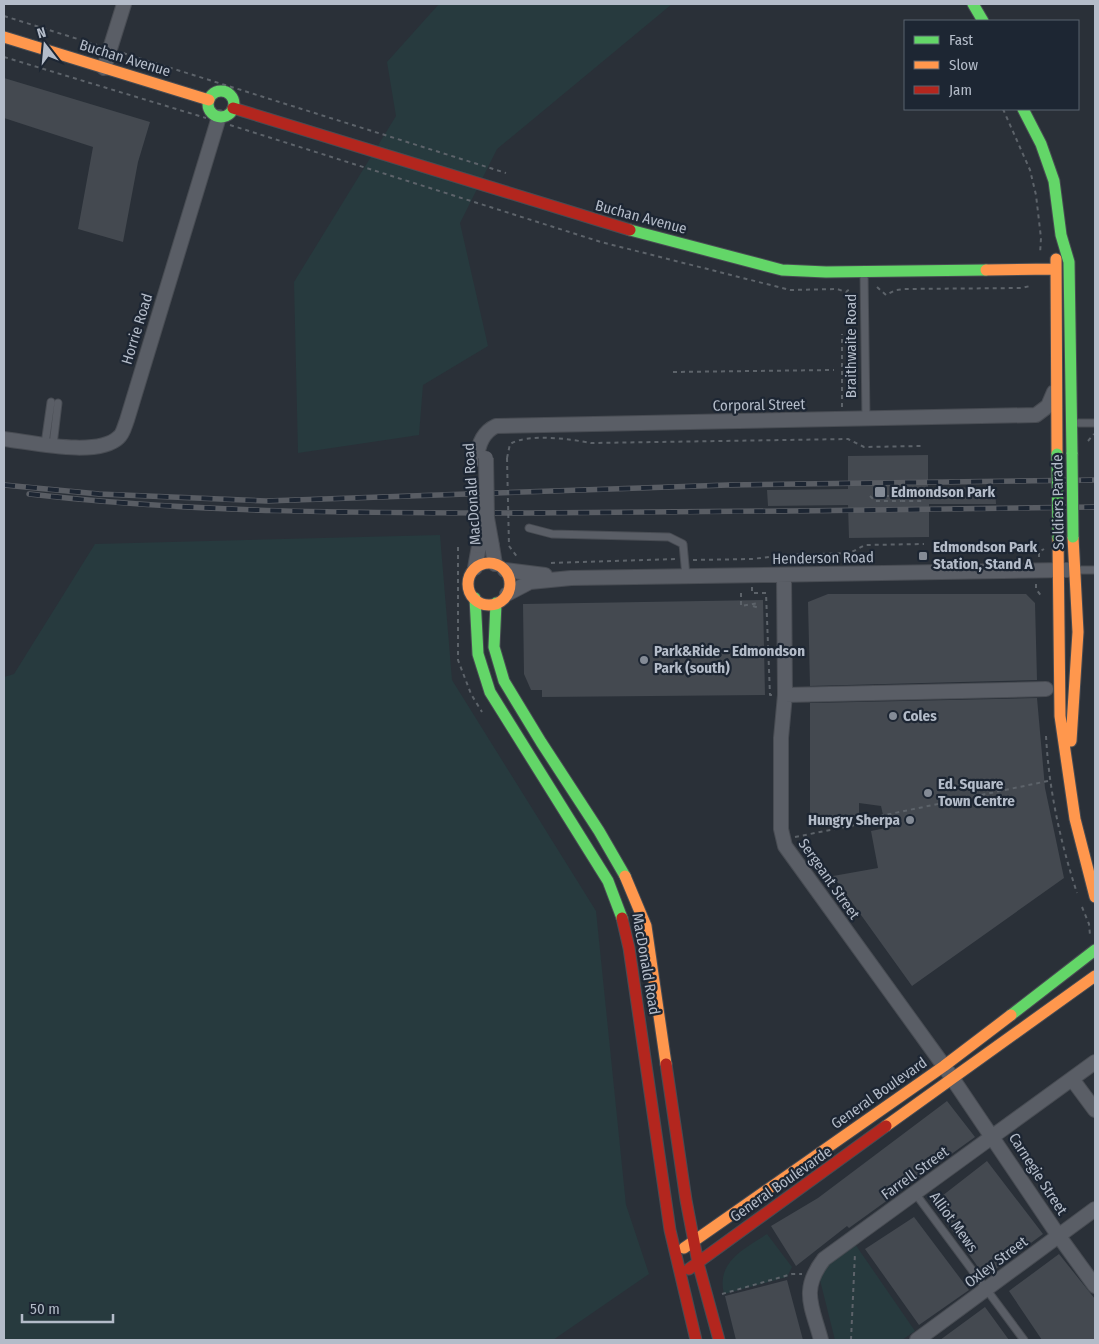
<svg xmlns="http://www.w3.org/2000/svg" width="1099" height="1344" font-family="'Fira Sans Condensed',sans-serif">
<style>
.green{fill:#273a3e}
.building{fill:#444950}
.lines{fill:none;stroke-linecap:round;stroke-linejoin:round}
.lane-casing{stroke:#484c53;stroke-width:9}
.street-casing{stroke:#484c53;stroke-width:16}
.fast-casing{stroke:#484c53;stroke-width:13}
.slow-casing{stroke:#484c53;stroke-width:13}
.jam-casing{stroke:#484c53;stroke-width:13}
.path{stroke:#5d636a;stroke-width:2;stroke-dasharray:4 4;stroke-linecap:butt}
.lane{stroke:#5a5e66;stroke-width:7}
.street{stroke:#5a5e66;stroke-width:14}
.fast{stroke:#63d668;stroke-width:11}
.slow{stroke:#ff974d;stroke-width:11}
.jam{stroke:#b3261e;stroke-width:11}
.rail-casing{stroke:#595d64;stroke-width:5.5}
.rail{stroke:#1d2633;stroke-width:4;stroke-dasharray:11;stroke-linecap:butt}
.street-bridge-casing{stroke:#484c53;stroke-width:16;stroke-linecap:butt}
.fast-bridge-casing{stroke:#484c53;stroke-width:13;stroke-linecap:butt}
.path-bridge{stroke:#5d636a;stroke-width:2;stroke-dasharray:4 4;stroke-linecap:butt}
.street-bridge{stroke:#5a5e66;stroke-width:14}
.fast-bridge{stroke:#63d668;stroke-width:11}
.poi-dot{fill:#848b96;stroke:#1d2633;stroke-width:2}
.labels{text-anchor:middle;stroke-width:4.5;stroke-linejoin:round;paint-order:stroke}
.street-label{font-size:15px;fill:#b4bcc9;stroke:#1d2633}
.poi-label{font-size:15px;font-weight:bold;fill:#b4bcc9;stroke:#1d2633;text-anchor:start}
</style>
<rect width="100%" height="100%" fill="#2a3038"/>
<path class="green" d="M439 4H672L497 149 460 223 488 346 423 385 419 435 298 453 294 282 396 116 387 62Z
M440 535 452 680 596 911 626 1205 649 1274 553 1340H4V677L14 674 95 544Z
M767 1234 792 1267 787 1277 724 1294C716 1262 744 1249 767 1234Z
M855 1244 915 1331 902 1340H835L820 1280 826 1267Z"/>
<path class="building" d="M4 78 150 122 138 162 123 242 78 229 93 147 4 118Z
M928 455V488L995 487 996 504H929V537L849 538 848 505 768 506 767 490 848 489V456Z
M828 594H1026L1035 603 1037 680 810 686 808 602Z
M763 600 765 695 542 697V690H531L524 674 523 604Z
M1037 698 1045 788 1064 878 912 986 833 876 878 868 871 831 886 828 881 806 859 803V817L810 827V703Z
M947 1101 975 1137 849 1228 847 1226 796 1266 771 1226 818 1198Z
M987 1161 1043 1234 985 1277 933 1203Z
M914 1217 969 1290 919 1325 865 1249Z
M1059 1254 1095 1299V1340H1042L1009 1291Z
M787 1280 803 1340H736L725 1296Z
M985 1307 1009 1340H940Z"/>
<g class="lines">
<defs>
<path id="lane" d="M864 272 866 419
M1072 423H1095
M45 444 51 402
M53 445 58 403
M529 528 552 534 669 537 683 544 686 576
M1075 570H1095
M915 1193 1024 1340"/>
<path id="street" d="M104 68 124 4
M4 439C31 442 98 458 119 437 123 434 125 425 127 420L219 117
M477 459C478 444 483 432 496 426L1036 415 1048 406 1054 392
M492 546 495 564
M475 568 479 546
M505 570 545 575
M784 575 785 695 781 738V829L785 846 944 1066 1058 1235 1095 1286
M507 594 530 582 571 578 1068 570
M785 695 1046 689
M1072 1079 1095 1110
M821 1340C812 1306 800 1290 824 1259L1095 1062
M917 1340 1095 1209"/>
<path id="fast" d="M973 4 983 21
M208 104a13 13 0 1 1 26 0a13 13 0 1 1-26 0Z
M1023 109 1041 144 1054 181 1061 235 1069 262 1072 454
M630 230 782 270 826 272 986 270
M475 598 478 654 490 692 608 881 622 918
M496 603 494 647 504 681 541 742 599 831 625 876
M1011 1015 1095 950"/>
<path id="slow" d="M4 37 209 100
M1056 259 1057 454
M986 270 1055 269
M1058 538 1060 716 1075 819 1095 897
M468 584a21 21 0 1 1 42 0a21 21 0 1 1-42 0Z
M1071 741 1078 632 1073 537
M625 876 646 926 666 1064
M886 1126 1095 976
M684 1248 944 1066 1011 1015"/>
<path id="jam" d="M233 108 630 230
M622 918 629 948 670 1230 696 1340
M666 1064 686 1200 698 1263 719 1340
M689 1269 886 1126"/>
</defs>
<use href="#lane" class="lane-casing"/>
<use href="#street" class="street-casing"/>
<use href="#fast" class="fast-casing"/>
<use href="#slow" class="slow-casing"/>
<use href="#jam" class="jam-casing"/>
<path class="path" d="M4 16 97 45
M123 53 506 173
M4 57 206 118
M1003 109 1030 170 1036 195 1041 238 1040 254
M230 125 601 242 790 290 837 289 846 292 851 288
M877 287 886 295 896 290 904 289 1022 288 1030 286
M673 372 834 370
M842 407V334
M1088 441 1094 434
M507 458 510 444C529 433 570 439 591 443L848 439 864 447 922 446
M870 496 875 501H901
M885 496H901
M895 496 901 501H923
M509 546 518 558
M458 547V660L471 694 482 712
M1039 557V552L1044 549
M693 560 752 559 784 555 850 553 865 545 924 544
M551 563 676 559
M1036 584V589L1042 597
M752 587V593H766L770 695H773
M741 593V606L759 603
M753 606 759 608
M1046 736C1049 790 1060 841 1077 893
M795 837 860 824 866 819 1048 781
M1082 907 1089 924 1090 935
M722 1294 792 1274H802
M851 1340 855 1253"/>
<use href="#lane" class="lane"/>
<use href="#street" class="street"/>
<use href="#fast" class="fast"/>
<use href="#slow" class="slow"/>
<use href="#jam" class="jam"/>
<defs>
<path id="rail" d="M4 485 99 494 266 501 728 485 1095 480
M29 494C194 513 361 513 527 513 716 512 906 510 1095 507"/>
</defs>
<use href="#rail" class="rail-casing"/>
<use href="#rail" class="rail"/>
<defs>
<path id="street-bridge" d="M486 458 487 518 492 546
M478 502 479 546"/>
<path id="fast-bridge" d="M1057 454 1058 538
M1072 454 1073 537"/>
</defs>
<use href="#street-bridge" class="street-bridge-casing"/>
<use href="#fast-bridge" class="fast-bridge-casing"/>
<path class="path-bridge" d="M507 458 509 546"/>
<use href="#street-bridge" class="street-bridge"/>
<use href="#fast-bridge" class="fast-bridge"/>
</g>
<g class="poi-dot">
<rect x="874" y="486" width="12" height="12" rx="2.5"/>
<rect x="918" y="551" width="10" height="10" rx="2.5"/>
<circle cx="644" cy="660" r="5"/>
<circle cx="893" cy="716" r="5"/>
<circle cx="928" cy="793" r="5"/>
<circle cx="910" cy="820" r="5"/>
</g>
<g class="labels">
<g class="street-label">
<text transform="translate(125 58) rotate(17)" y="5">Buchan Avenue</text>
<text transform="translate(641 217) rotate(15)" y="5">Buchan Avenue</text>
<text transform="translate(137 329) rotate(-73)" y="5">Horrie Road</text>
<text transform="translate(851 346) rotate(-90)" y="5">Braithwaite Road</text>
<text transform="translate(759 405) rotate(-1)" y="5">Corporal Street</text>
<text transform="translate(472 494) rotate(-94)" y="5">MacDonald Road</text>
<text transform="translate(1058 502) rotate(-91)" y="5">Soldiers Parade</text>
<text transform="translate(823 558) rotate(-1)" y="5">Henderson Road</text>
<text transform="translate(829 879) rotate(55)" y="5">Sergeant Street</text>
<text transform="translate(646 964) rotate(80)" y="5">MacDonald Road</text>
<text transform="translate(879 1093) rotate(-35)" y="5">General Boulevard</text>
<text transform="translate(915 1173) rotate(-36)" y="5">Farrell Street</text>
<text transform="translate(1038 1174) rotate(57)" y="5">Carnegie Street</text>
<text transform="translate(781 1184) rotate(-35)" y="5">General Boulevarde</text>
<text transform="translate(954 1222) rotate(54)" y="5">Alliot Mews</text>
<text transform="translate(996 1262) rotate(-37)" y="5">Oxley Street</text>
</g>
<g class="poi-label">
<text x="891" y="497">Edmondson Park</text>
<text x="933" y="552">Edmondson Park<tspan x="933" dy="17">Station, Stand A</tspan></text>
<text x="654" y="656">Park&amp;Ride - Edmondson<tspan x="654" dy="17">Park (south)</tspan></text>
<text x="903" y="721">Coles</text>
<text x="938" y="789">Ed. Square<tspan x="938" dy="17">Town Centre</tspan></text>
<text x="900" y="825" text-anchor="end">Hungry Sherpa</text>
</g>
</g>
<rect width="1099" height="1344" fill="none" stroke="#b4bcc9" stroke-width="10"/>
<rect x="904" y="20" width="175" height="90" fill="#1d2633" stroke="#59626f"/>
<rect x="914" y="36" width="25" height="8" fill="#63d668" stroke="#59626f"/>
<text x="949" y="45" font-size="15" fill="#b4bcc9">Fast</text>
<rect x="914" y="61" width="25" height="8" fill="#ff974d" stroke="#59626f"/>
<text x="949" y="70" font-size="15" fill="#b4bcc9">Slow</text>
<rect x="914" y="86" width="25" height="8" fill="#b3261e" stroke="#59626f"/>
<text x="949" y="95" font-size="15" fill="#b4bcc9">Jam</text>
<g transform="translate(45 45) rotate(344)" stroke="#1d2633" stroke-width="4" paint-order="stroke">
<path d="M0-4L9 19L0 12L-9 19Z" fill="#b4bcc9"/>
<text y="-8" font-size="14" font-weight="bold" text-anchor="middle" fill="#b4bcc9">N</text>
</g>
<path d="M22 1314v8h91v-8" fill="none" stroke="#b4bcc9" stroke-width="2.5"/>
<text x="30" y="1314" font-size="15" fill="#b4bcc9" stroke="#1d2633" stroke-width="4" paint-order="stroke">50 m</text>
</svg>
